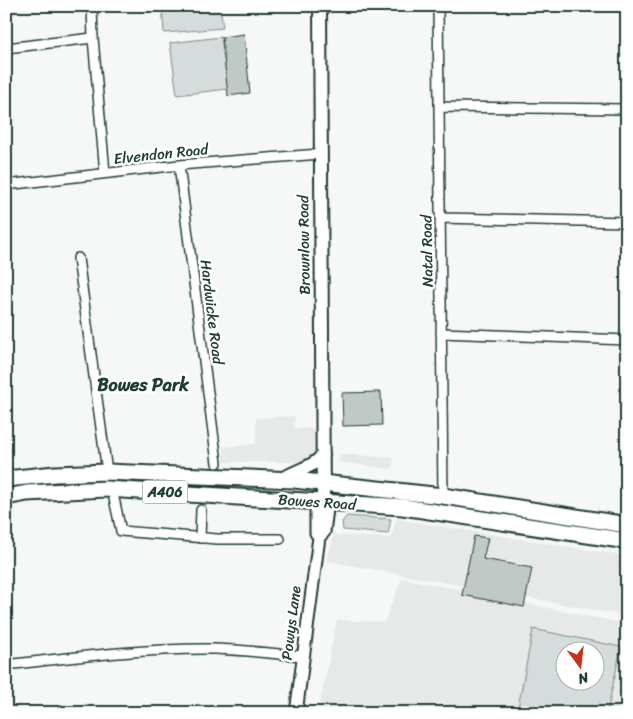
<svg xmlns="http://www.w3.org/2000/svg" width="633" height="719" font-family="Sriracha,sans-serif">
<style>
.built{fill:#e6e9e8;fill-rule:evenodd}
.green{fill:#d6dcdb;stroke:#7a8c88;fill-rule:evenodd}
.building{fill:#c0c9c6;stroke:#1f3d34}
.lines{fill:none;stroke-linecap:round;stroke-linejoin:round}
.minor-casing{stroke:#1f3d34;stroke-width:12}
.tertiary-casing{stroke:#1f3d34;stroke-width:15}
.secondary-casing{stroke:#1f3d34;stroke-width:16}
.trunk-casing{stroke:#1f3d34;stroke-width:19}
.minor{stroke:#fff;stroke-width:9}
.tertiary{stroke:#fff;stroke-width:11}
.secondary{stroke:#fff;stroke-width:12}
.trunk{stroke:#fff;stroke-width:15}
.labels{text-anchor:middle;stroke-width:5;stroke-linejoin:round;paint-order:stroke}
.shield{fill:#fff;stroke:#627771;stroke-width:1}
.shield-label{font-size:14px;font-weight:bold;fill:#1f3d34}
.street-label{font-size:15px;fill:#1f3d34;stroke:#fff}
.quarter-label{font-size:18px;font-weight:bold;fill:#1f3d34;stroke:#fff}
</style>
<rect width="100%" height="100%" fill="#f6f7f7"/>
<filter id="ink" filterUnits="userSpaceOnUse"><feTurbulence type="fractalNoise" baseFrequency=".02" numOctaves="2"/><feDisplacementMap in="SourceGraphic" scale="10" xChannelSelector="R" yChannelSelector="G"/><feConvolveMatrix kernelMatrix="1 2 1 2 8 2 1 2 1" color-interpolation-filters="sRGB"/></filter>
<g filter="url(#ink)">
<path class="built" d="M295 416 294 428 314 429 315 462H224L223 447 256 444V418Z
M340 454 394 458 392 469 338 462Z
M396 519 627 556V616L327 561 334 535 391 538Z
M402 578 627 624V713H318L337 620 384 622ZM566 652H596V682H566Z"/>
<path class="green" d="M162 6H220L223 28 164 33Z
M221 37 228 89 177 95 170 43Z
M347 516 391 519 388 534 343 530 342 522Z
M533 629 621 647 607 713H517ZM566 652H596V682H566Z"/>
<path class="building" d="M244 34 250 93 228 96 222 37Z
M381 392 382 425 343 426 342 393Z
M474 536 488 538 483 559 532 568 524 607 462 595Z"/>
<g class="lines">
<defs>
<path id="minor" d="M92 6 93 38 105 173
M438 6 443 496
M6 48 93 38
M439 107 627 109
M179 165 217 463
M6 185 179 165 320 154
M440 218 627 222
M78 258 107 472
M441 333 627 340
M112 489 121 531 217 539H280
M200 538 201 510
M6 665C75 657 146 648 215 649 245 650 274 654 303 656"/>
<path id="tertiary" d="M296 713 319 537 316 533V508L323 502 327 509 324 532 319 537"/>
<path id="secondary" d="M320 6 323 502
M283 479C297 469 312 469 323 455"/>
<path id="trunk" d="M6 479 55 474 107 472 294 480 443 496 627 525
M6 497 27 493 106 489 403 507 627 541"/>
</defs>
<use href="#minor" class="minor-casing"/>
<use href="#tertiary" class="tertiary-casing"/>
<use href="#secondary" class="secondary-casing"/>
<use href="#trunk" class="trunk-casing"/>
<use href="#minor" class="minor"/>
<use href="#tertiary" class="tertiary"/>
<use href="#secondary" class="secondary"/>
<use href="#trunk" class="trunk"/>
</g>
</g>
<g class="labels">
<rect class="shield" x="142.5" y="480.5" width="45" height="23" rx="4"/>
<g class="shield-label">
<text x="165" y="497">A406</text>
</g>
<g class="street-label">
<text transform="translate(161 154) rotate(-6)" y="5">Elvendon Road</text>
<text transform="translate(304 245) rotate(-91)" y="5">Brownlow Road</text>
<text transform="translate(427 251) rotate(-91)" y="5">Natal Road</text>
<text transform="translate(212 312) rotate(83)" y="5">Hardwicke Road</text>
<text transform="translate(317 502) rotate(4)" y="5">Bowes Road</text>
<text transform="translate(291 623) rotate(-83)" y="5">Powys Lane</text>
</g>
<g class="quarter-label">
<text x="143" y="391">Bowes Park</text>
</g>
</g>
<rect width="633" height="719" fill="none" stroke="#fff" stroke-width="25"/>
<rect x="12" y="12" width="608" height="694" fill="none" stroke="#1f3d34" stroke-width="2" filter="url(#ink)"/>
<g transform="translate(580 666) rotate(165)"><circle r="24" fill="#ffffff" stroke="#a5b1ae"/>
<path d="M0-4L9 19L0 12L-9 19Z" fill="#c8321e"/>
<text y="-8" font-size="14" font-weight="bold" text-anchor="middle" fill="#1f3d34">N</text>
</g>
</svg>
